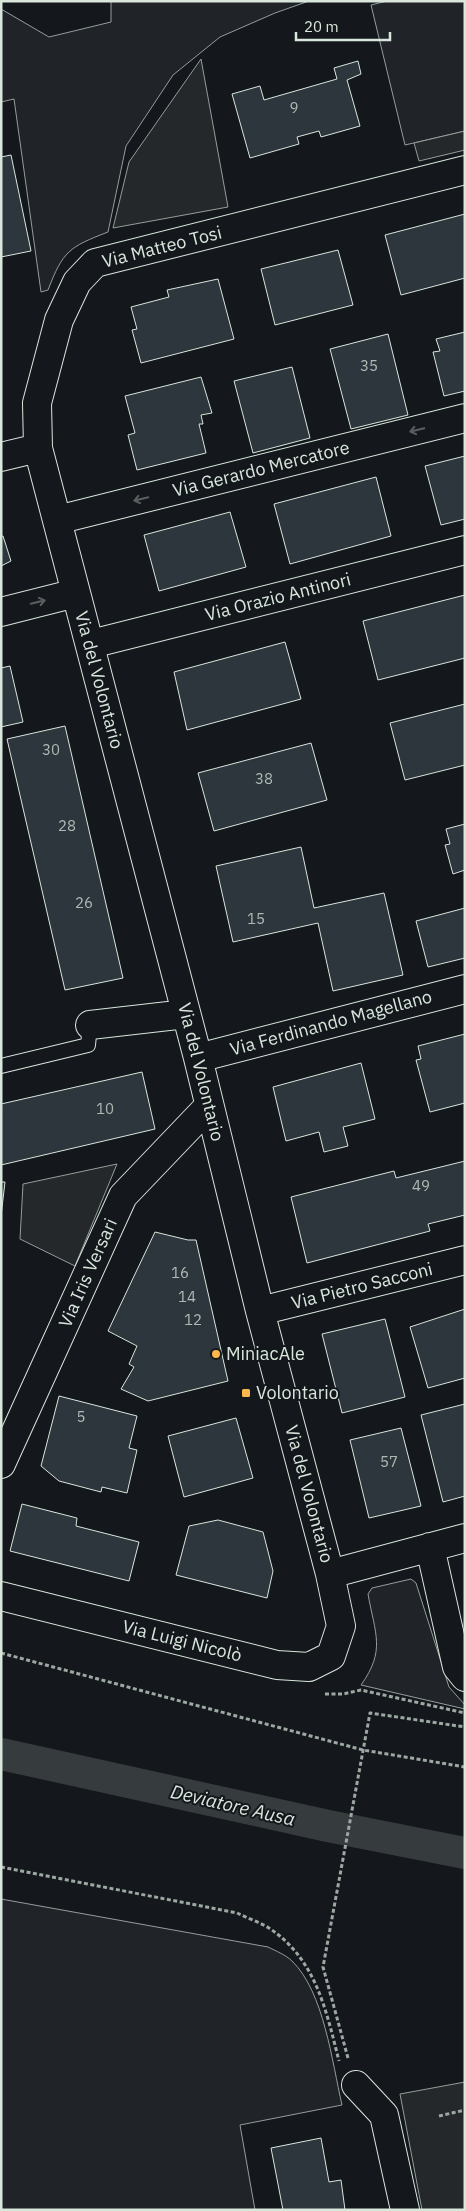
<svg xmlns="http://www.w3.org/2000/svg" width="466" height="2211" font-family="'IBM Plex Sans',sans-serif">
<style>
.green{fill:#202428;stroke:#939e99}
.parking{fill:#24282b;stroke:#939e99}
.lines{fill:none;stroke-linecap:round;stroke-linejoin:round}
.canal{stroke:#363b3e;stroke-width:32}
.building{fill:#2c363c;stroke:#d8e6dc}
.lane-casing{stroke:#d8e6dc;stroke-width:16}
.street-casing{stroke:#d8e6dc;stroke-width:30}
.path{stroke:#9da8a2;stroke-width:3;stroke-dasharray:4 2.5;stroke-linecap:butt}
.lane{stroke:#14181c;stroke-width:14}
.street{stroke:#14181c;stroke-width:28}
.oneway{stroke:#59605f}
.poi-dot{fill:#ffb74d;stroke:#14181c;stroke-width:2}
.labels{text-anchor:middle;stroke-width:4;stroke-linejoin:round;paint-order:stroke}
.number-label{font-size:15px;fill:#adbab4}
.street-label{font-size:18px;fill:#d8e6dc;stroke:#14181c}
.poi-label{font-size:18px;fill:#d8e6dc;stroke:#14181c;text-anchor:start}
.water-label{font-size:19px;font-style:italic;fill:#d8e6dc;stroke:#14181c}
</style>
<rect width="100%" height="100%" fill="#14181c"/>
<path class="green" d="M111 1H309L275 13 220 37 173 75 126 146 108 232C69 247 63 251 48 290L41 292 14 99 1 102V9L49 37 111 22Z
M387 1H465V131L405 145 371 5Z
M411 1579 416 1583 449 1687 465 1705V1709L361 1685C386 1650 375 1634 368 1594L372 1588Z
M1 1899 268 1947C276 1951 286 1955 292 1961 324 1992 332 2062 342 2105L240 2125 255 2210H1Z"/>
<path class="parking" d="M201 59 228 207 113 228 129 162Z
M465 131V150L419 161 414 143Z
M117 1164 75 1266 20 1239 23 1184Z
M465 2082V2210H422L400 2094Z"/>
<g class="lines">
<path class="canal" d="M1 1754 328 1826 465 1853"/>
</g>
<path class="building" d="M358 61 361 74 347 80 360 126 321 137 319 131 297 137 299 144 250 158 232 94 260 86 264 100 337 79 334 68Z
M11 155 31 251 1 257V157Z
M465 214V278L401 295 385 235Z
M338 250 353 305 275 325 261 269Z
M218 279 234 339 141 363 132 330 137 329 131 307 169 297 167 290Z
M465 332V391L444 396 433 352 440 351 436 339Z
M388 334 408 415 351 429 330 349Z
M292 367 310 438 253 453 234 381Z
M201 377 212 413 201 415 203 424H199L206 453 137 470 128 435 135 433 125 396Z
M465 456V519L441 525 425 466Z
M376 477 391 536 290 564 274 504Z
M230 512 246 567 159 591 144 535Z
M1 536H3L11 561 1 566Z
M465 595V658L378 680 363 621Z
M285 642 301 699 187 730 174 672Z
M10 666 23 722 1 727V668Z
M465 704V765L405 780 390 723Z
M65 726 123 978 65 990 7 739Z
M311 743 327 800 214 831 198 773Z
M465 824V870L453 874 445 845 450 844 446 829Z
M301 847 314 908 384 893 403 975 333 991 318 923 233 942 216 866Z
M465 908V958L428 967 416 921Z
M465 1034V1103L430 1112 416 1060 421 1059 418 1046Z
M361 1063 375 1119 343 1127 348 1146 324 1152 319 1132 286 1141 273 1087Z
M142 1072 155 1129 1 1165V1104Z
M465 1161V1215L428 1224 430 1231 307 1263 291 1197 394 1171 396 1178Z
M1 1182H5L1 1216Z
M155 1232 188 1240H196L228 1381 148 1401 121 1389 134 1367 129 1364 137 1346 108 1331Z
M465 1309V1378L428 1388 410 1327Z
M385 1319 405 1397 342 1413 322 1334Z
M59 1396 137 1416 129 1448 137 1450 127 1493 102 1487 101 1492 59 1481 41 1466Z
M465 1404V1496L443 1502 421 1415Z
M236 1418 253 1478 184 1497 168 1436Z
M401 1428 421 1506 369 1518 350 1440Z
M22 1504 77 1518 76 1526 139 1542 129 1581 10 1551Z
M218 1520 263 1532 273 1571 267 1598 176 1575 189 1526Z
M321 2138 329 2182 341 2180 345 2210H283L271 2148Z"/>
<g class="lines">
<defs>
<path id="lane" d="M1 1066 88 1045 90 1025"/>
<path id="street" d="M1 457 38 448
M57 520 465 418
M1 612 76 593
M91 644 465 550
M90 1025 186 1014
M198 1058 465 989
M260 1311 465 1260
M1 1464 123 1196 209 1106
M430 1547 457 1667 465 1677
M330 1574 465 1538
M1 1596 277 1665 309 1667 331 1656 341 1626 330 1574 260 1311 198 1058 38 448 37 403 59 320 77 282 95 263 465 170
M356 2085 384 2115 405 2210"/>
</defs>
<use href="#lane" class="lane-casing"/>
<use href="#street" class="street-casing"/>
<path class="path" d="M1 1653 363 1750 465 1767
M325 1694H343L361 1690 465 1713
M1 1867 237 1913C247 1918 259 1922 269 1928 316 1959 326 2010 339 2061
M348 2058 323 1967 370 1713 465 1727
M439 2116 465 2110"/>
<use href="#lane" class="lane"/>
<use href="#street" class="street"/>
</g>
<defs><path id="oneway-shaft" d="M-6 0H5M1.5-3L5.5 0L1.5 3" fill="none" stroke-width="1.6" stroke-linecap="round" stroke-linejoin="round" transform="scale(1.25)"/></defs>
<g class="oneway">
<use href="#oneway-shaft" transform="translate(417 430) rotate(166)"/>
<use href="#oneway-shaft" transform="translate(141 499) rotate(166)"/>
<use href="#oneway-shaft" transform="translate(38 602) rotate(-14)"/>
</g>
<g class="poi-dot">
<circle cx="216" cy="1354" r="5"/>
<rect x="241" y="1388" width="10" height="10" rx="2.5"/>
</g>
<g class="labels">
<g class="number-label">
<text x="294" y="113">9</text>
<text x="369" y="371">35</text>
<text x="51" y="755">30</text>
<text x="264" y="784">38</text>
<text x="67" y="831">28</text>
<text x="84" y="908">26</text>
<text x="256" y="924">15</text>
<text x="105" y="1114">10</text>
<text x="421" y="1191">49</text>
<text x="180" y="1278">16</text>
<text x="187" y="1302">14</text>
<text x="193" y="1325">12</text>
<text x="81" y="1422">5</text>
<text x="389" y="1467">57</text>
</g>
<g class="street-label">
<text transform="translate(162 247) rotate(-14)" y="6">Via Matteo Tosi</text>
<text transform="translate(261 469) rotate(-14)" y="6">Via Gerardo Mercatore</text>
<text transform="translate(278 597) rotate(-14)" y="6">Via Orazio Antinori</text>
<text transform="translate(99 680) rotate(75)" y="6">Via del Volontario</text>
<text transform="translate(331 1023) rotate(-15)" y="6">Via Ferdinando Magellano</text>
<text transform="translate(201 1072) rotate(76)" y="6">Via del Volontario</text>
<text transform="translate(88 1273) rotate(-66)" y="6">Via Iris Versari</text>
<text transform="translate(362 1286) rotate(-14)" y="6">Via Pietro Sacconi</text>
<text transform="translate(309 1494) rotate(75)" y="6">Via del Volontario</text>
<text transform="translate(182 1641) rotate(14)" y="6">Via Luigi Nicolò</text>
</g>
<g class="poi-label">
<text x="226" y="1360">MiniacAle</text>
<text x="256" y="1399">Volontario</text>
</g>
<g class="water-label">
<text transform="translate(233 1805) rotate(13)" y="7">Deviatore Ausa</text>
</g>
</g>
<rect width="466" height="2211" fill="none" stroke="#d8e6dc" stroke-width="5"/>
<path d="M296 32v8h94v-8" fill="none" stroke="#d8e6dc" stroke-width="2.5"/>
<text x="304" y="32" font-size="15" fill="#d8e6dc" stroke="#14181c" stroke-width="4" paint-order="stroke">20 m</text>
</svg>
